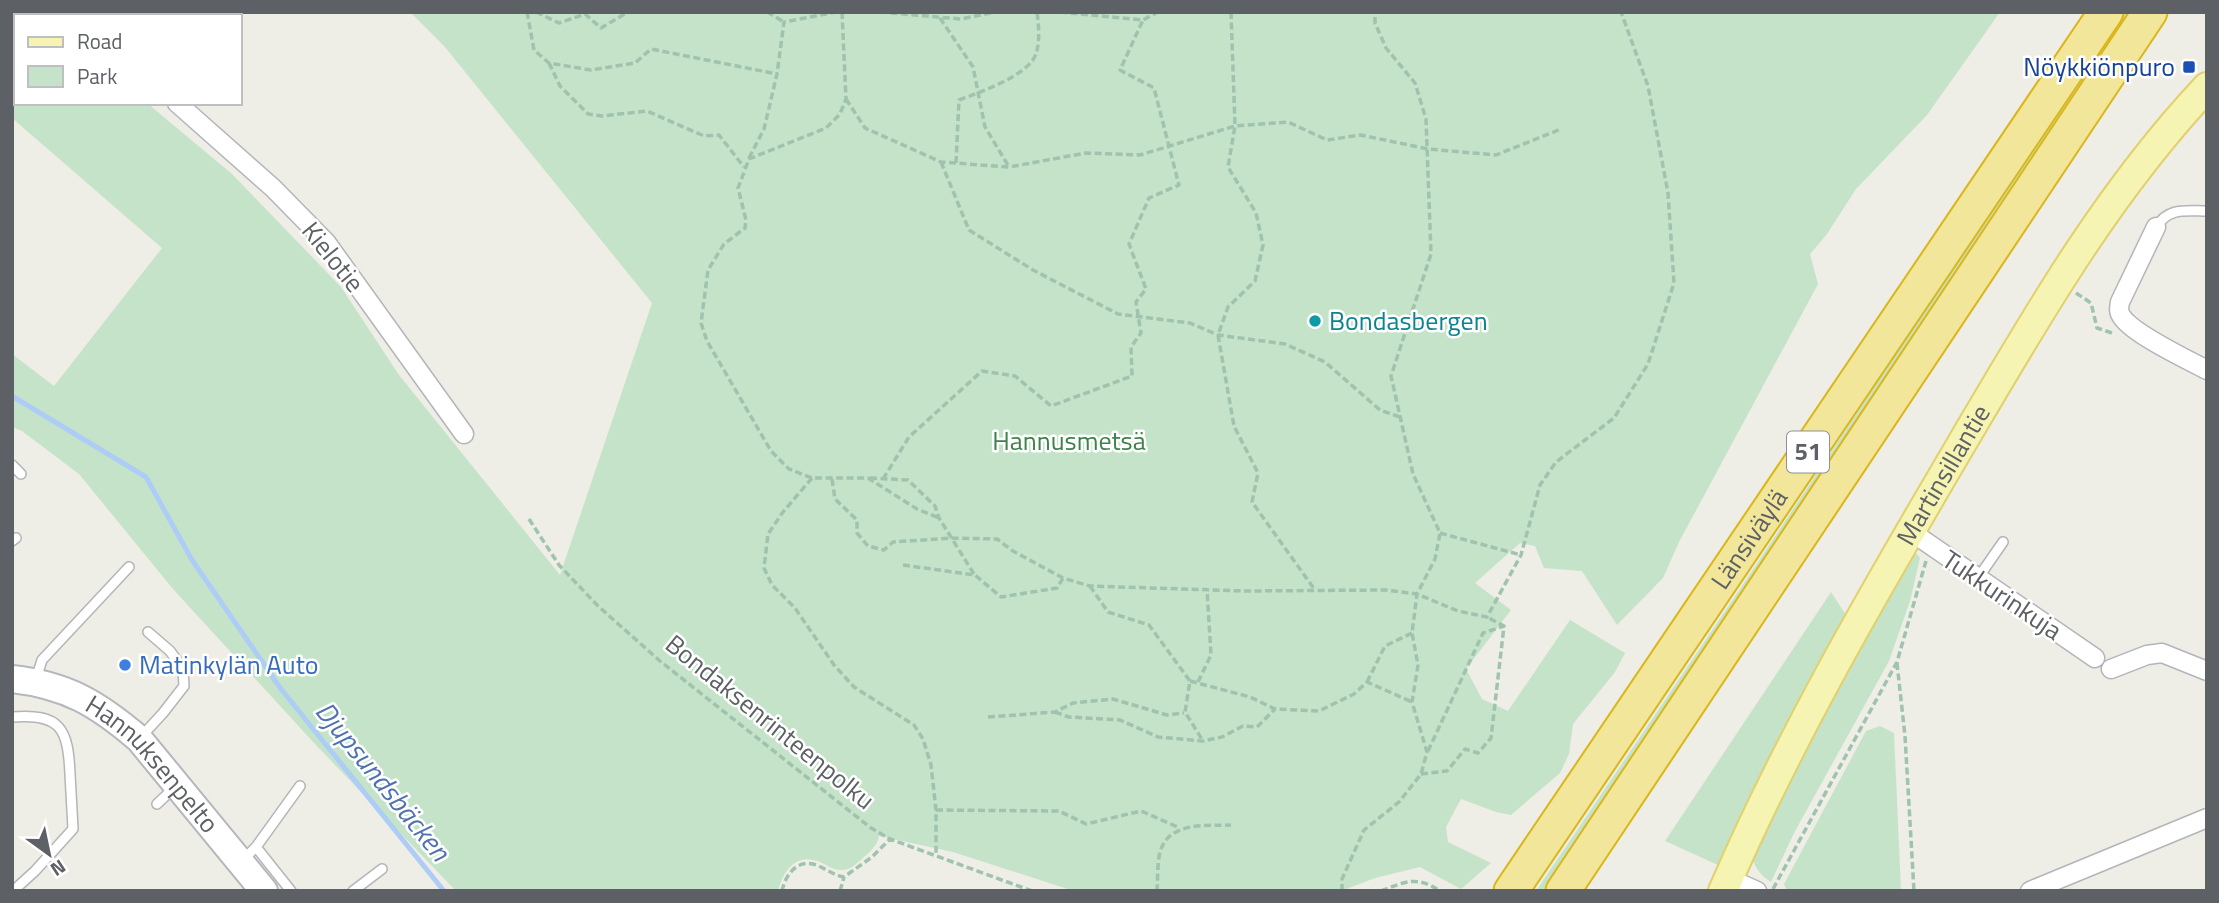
<svg xmlns="http://www.w3.org/2000/svg" width="2219" height="903" font-family="'Titillium Web',sans-serif">
<style>
.green{fill:#c5e3c9}
.lines{fill:none;stroke-linecap:round;stroke-linejoin:round}
.stream{stroke:#aecdf6;stroke-width:5}
.lane-casing{stroke:#b3b5b9;stroke-width:12}
.street-casing{stroke:#b3b5b9;stroke-width:21}
.secondary-casing{stroke:#b4b7bb;stroke-width:30}
.primary-casing{stroke:#e2d06b;stroke-width:32}
.highway-casing{stroke:#dab619;stroke-width:37}
.path{stroke:#9fc3ae;stroke-width:3.5;stroke-dasharray:7 3.5;stroke-linecap:butt}
.lane{stroke:#fff;stroke-width:9}
.street{stroke:#fff;stroke-width:18}
.secondary{stroke:#fff;stroke-width:26}
.primary{stroke:#f6f4b3;stroke-width:28}
.highway{stroke:#f1e699;stroke-width:33}
.transit-dot{fill:#1a4fb4;stroke:#fff;stroke-width:2.5}
.culture-dot{fill:#0f9aa8;stroke:#fff;stroke-width:2.5}
.shop-dot{fill:#3f7fe0;stroke:#fff;stroke-width:2.5}
.labels{text-anchor:middle;stroke-width:5;stroke-linejoin:round;paint-order:stroke}
.shield{fill:#fff;stroke:#8e9092;stroke-width:2}
.shield-label{font-size:24px;font-weight:bold;fill:#5d6064}
.transit-label{font-size:26px;fill:#164399;stroke:#fff;text-anchor:end}
.street-label{font-size:26px;fill:#5d6064;stroke:#fff}
.culture-label{font-size:26px;fill:#0d838f;stroke:#fff;text-anchor:start}
.park-label{font-size:26px;fill:#3f824b;stroke:#fff}
.shop-label{font-size:26px;fill:#366cbe;stroke:#fff;text-anchor:start}
.water-label{font-size:28px;font-style:italic;fill:#5072af;stroke:#fff}
</style>
<rect width="100%" height="100%" fill="#eeede6"/>
<path class="green" d="M15 12H39L43 16H16V103H147L232 174 341 287 399 375 560 575 652 303 445 47 410 12H2000L1927 115 1856 189 1827 234 1810 254 1818 284 1679 542 1663 578 1617 625 1582 571 1544 568 1535 546 1520 543 1475 583 1511 610 1466 669 1482 699 1508 711 1570 620 1625 653 1615 672 1573 724 1569 754 1560 773 1511 815 1496 812 1461 799 1446 827 1448 842 1491 863 1461 889 1420 867 1375 878 1341 891H1074L953 852 879 836C877 846 871 851 864 857 857 863 850 871 841 870 833 870 827 865 820 862 797 852 783 870 778 891H456L315 744 173 589 79 474 22 431 12 427V354L54 386 162 248 12 118V20Z
M2124 12H2135L1549 891H1536L1738 592Z
M1917 554 1920 558 1910 601 1889 661 1794 833 1771 882C1760 875 1752 865 1752 852L1839 678 1912 556Z
M1831 592 1846 615 1718 865 1665 841Z
M1880 726 1894 733 1901 891H1787L1784 884 1866 731Z"/>
<g class="lines">
<path class="stream" d="M12 396 146 477 192 560 281 689 444 891"/>
<defs>
<path id="lane" d="M2156 227C2169 207 2185 211 2207 211
M12 465 21 474
M12 541 16 538
M1978 578 2003 542
M36 679 42 660 129 567
M12 717C61 713 68 729 70 774 71 792 72 811 73 829L35 871 13 891
M140 738 163 713 184 686 183 669 170 651 148 632
M157 804 176 786
M256 847 291 891
M242 861 256 847 300 786
M353 891 382 869"/>
<path id="street" d="M72 12 76 16
M177 103 273 188 326 242 464 434
M2156 227 2120 302C2119 308 2118 312 2122 317 2133 334 2188 360 2207 370
M1910 531 2095 658
M2111 669 2147 655 2162 653 2207 671
M1728 878 1757 891
M2030 891 2207 818"/>
<g id="secondary">
<path id="s1" d="M12 679C67 685 98 704 139 739L264 891"/>
</g>
<g id="primary">
<path id="s2" d="M1723 891C1790 736 1876 589 1962 443 2035 319 2107 193 2207 87"/>
</g>
<g id="highway">
<path id="s3" d="M1511 891 2106 12"/>
<path d="M1563 891 2150 12"/>
</g>
</defs>
<use href="#lane" class="lane-casing"/>
<use href="#street" class="street-casing"/>
<use href="#secondary" class="secondary-casing"/>
<use href="#primary" class="primary-casing"/>
<use href="#highway" class="highway-casing"/>
<path class="path" d="M527 12 534 50 549 63 591 70 635 63 651 49 777 74
M536 12 559 23 585 14 601 28 628 12
M767 12 784 22
M842 12 846 99 840 114 826 128 749 159 738 188 746 220 745 228 724 244 708 270 701 323 707 341 771 451 789 469 812 478H868L917 509 939 518
M880 12 961 19 995 12
M1060 12 1143 20 1158 12
M1231 12 1235 126 1228 167 1256 213 1263 245 1255 281 1228 307 1218 335 1234 426 1258 473 1252 502 1315 590
M940 18 973 67 985 127 1009 167
M549 63 560 86 588 114 602 116 647 111 704 136 719 135 744 167
M846 99 865 128 941 162 1009 167 1086 153 1140 155 1235 126 1288 122 1327 140 1361 135 1428 149 1496 155 1561 129
M749 158 764 129 777 74 784 22 836 12
M941 162 969 230 1033 270 1118 314 1190 323 1218 335 1285 344 1325 362 1380 410 1400 417
M956 163 959 100C980 92 1018 79 1032 61 1041 51 1039 25 1037 12
M2076 293 2091 303 2097 328 2112 333
M812 478 783 512 768 534 764 568 772 585 795 608 834 665 854 687 914 725 923 739 931 765 936 810V856
M870 478 908 480 935 506 939 518 974 574
M832 479 835 499 857 520V533L868 546 884 550 893 542 952 538 997 539 1013 551 1063 578 1090 586 1245 591 1386 590 1417 594 1458 611 1487 617 1521 555 1540 485 1556 462 1614 418 1648 364 1674 283 1668 193 1648 86 1621 12
M883 479 909 437 982 371 1015 376 1051 406 1132 376 1131 347 1141 333 1136 302 1146 289 1129 244 1149 198 1179 185 1154 88 1120 70 1143 20
M529 519 559 565 598 606 660 661 871 828 890 839 1032 891
M1440 533 1521 555
M903 565 975 575 1001 597 1057 588 1063 578
M1090 586 1108 612 1149 625 1190 681 1185 712 1203 741
M1897 663 1905 736 1914 891
M1190 681 1250 697 1275 709 1319 711 1354 694 1367 682 1412 702
M1198 682 1211 655 1207 589
M1367 682 1385 646 1412 633
M1055 712 1069 717 1120 720 1158 737 1203 741 1222 737 1243 726 1257 727 1275 709
M988 717 1055 712 1073 703 1113 699 1167 715 1184 713
M1428 751 1483 633 1504 626
M1421 774 1447 771 1465 749 1478 753 1491 738 1504 626 1487 617
M936 810 1059 811 1086 824 1141 811 1180 828
M1773 889 1897 662 1926 561
M782 891C785 877 795 860 813 864 824 867 832 875 844 877L872 857 890 839
M840 891 844 877
M1157 891C1158 879 1157 864 1160 852 1169 821 1206 826 1231 825
M1342 891V879L1364 830 1399 802 1421 774 1427 752 1412 702 1418 665 1412 633 1417 594 1435 559 1440 533 1413 474 1391 376 1431 254 1426 119 1415 83 1386 48 1375 23V12
M1381 891C1405 882 1416 875 1440 891"/>
<use href="#lane" class="lane"/>
<use href="#street" class="street"/>
<use href="#secondary" class="secondary"/>
<use href="#primary" class="primary"/>
<use href="#highway" class="highway"/>
</g>
<rect class="transit-dot" x="2182" y="60" width="14" height="14" rx="3.5"/>
<circle class="culture-dot" cx="1315" cy="321" r="7"/>
<circle class="shop-dot" cx="125" cy="665" r="7"/>
<g class="labels">
<rect class="shield" x="1787" y="431.5" width="42" height="41" rx="5"/>
<g class="shield-label">
<text x="1808" y="460">51</text>
</g>
<g class="transit-label">
<text x="2175" y="76">Nöykkiönpuro</text>
</g>
<g class="street-label">
<text transform="translate(333 257) rotate(51)" y="9">Kielotie</text>
<text dy="9" stroke="none"><textPath href="#s2" startOffset="471">Martinsillantie</textPath></text>
<text dy="9" stroke="none"><textPath href="#s3" startOffset="425">Länsiväylä</textPath></text>
<text transform="translate(2002 595) rotate(34)" y="9">Tukkurinkuja</text>
<text transform="translate(770 722) rotate(39)" y="9">Bondaksenrinteenpolku</text>
<text dy="9" stroke="none"><textPath href="#s1" startOffset="170">Hannuksenpelto</textPath></text>
</g>
<g class="culture-label">
<text x="1329" y="330">Bondasbergen</text>
</g>
<g class="park-label">
<text x="1069" y="450">Hannusmetsä</text>
</g>
<g class="shop-label">
<text x="139" y="674">Matinkylän Auto</text>
</g>
<g class="water-label">
<text transform="translate(383 781) rotate(51)" y="10">Djupsundsbäcken</text>
</g>
</g>
<rect width="2219" height="903" fill="none" stroke="#5d6064" stroke-width="28"/>
<rect x="14" y="14" width="228" height="91" fill="#ffffff" stroke="#bebfc1" stroke-width="2"/>
<rect x="28" y="37" width="35" height="10" fill="#f6f4b3" stroke="#bebfc1" stroke-width="2"/>
<text x="77" y="49" font-size="21" fill="#5d6064">Road</text>
<rect x="28" y="66" width="35" height="21" fill="#c5e3c9" stroke="#bebfc1" stroke-width="2"/>
<text x="77" y="84" font-size="21" fill="#5d6064">Park</text>
<g transform="translate(49 854) rotate(147)" stroke="#ffffff" stroke-width="5" paint-order="stroke">
<path d="M0-5L12 26L0 18L-12 26Z" fill="#5d6064"/>
<text y="-10" font-size="19" font-weight="bold" text-anchor="middle" fill="#5d6064">N</text>
</g>
</svg>
